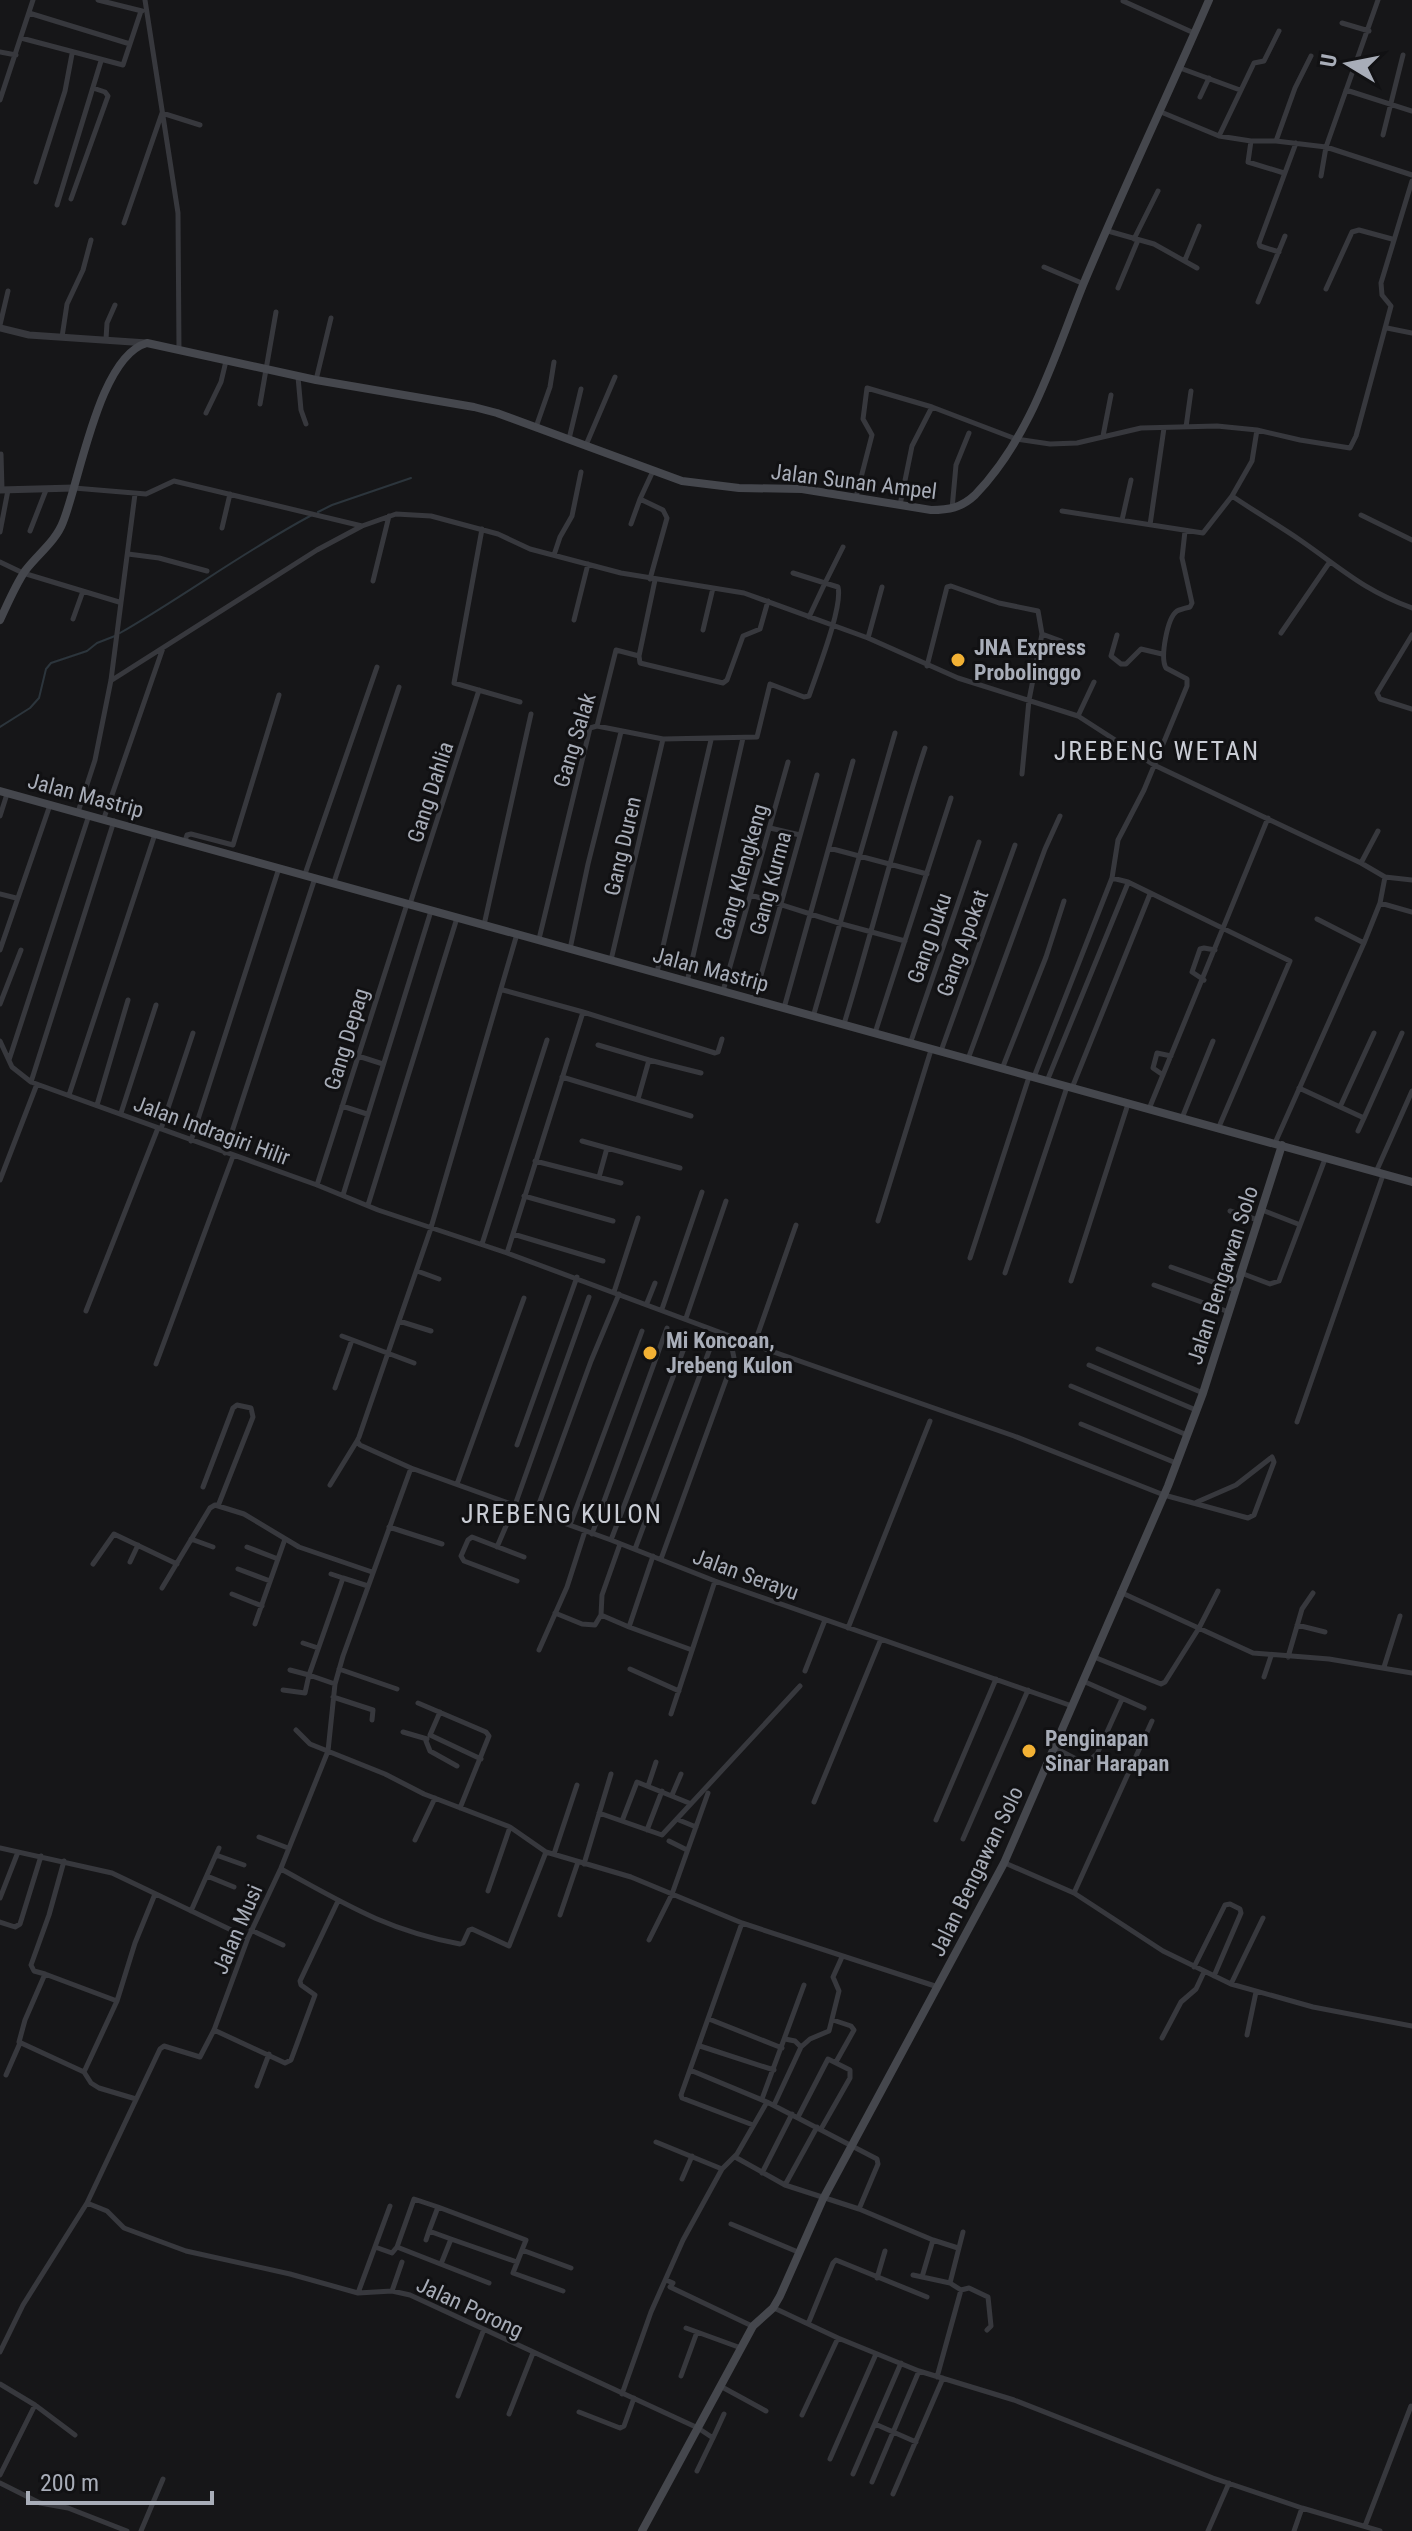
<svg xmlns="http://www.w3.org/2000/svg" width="1412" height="2531" font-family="'Roboto Condensed',sans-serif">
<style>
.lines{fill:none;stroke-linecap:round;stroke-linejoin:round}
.stream{stroke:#2c353c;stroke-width:2}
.minor{stroke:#37383d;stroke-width:5}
.tertiary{stroke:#37383d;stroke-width:7}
.secondary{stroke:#45474d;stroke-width:8}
.poi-dot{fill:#f2b134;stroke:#111113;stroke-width:3}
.labels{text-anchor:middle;stroke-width:6;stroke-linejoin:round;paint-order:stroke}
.street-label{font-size:22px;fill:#a8adb8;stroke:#111113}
.poi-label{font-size:22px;font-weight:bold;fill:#a8adb8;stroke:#111113;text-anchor:start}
.quarter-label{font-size:26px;letter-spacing:2px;fill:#c9ccd4;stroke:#111113}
</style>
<rect width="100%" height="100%" fill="#161618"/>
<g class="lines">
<path class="stream" d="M318 512 332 505 411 478
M120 633C186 595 246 550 312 515
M0 727 30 708 39 698 46 669 51 663 87 651 97 643 115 636"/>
<path class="minor" d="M98 0 142 11
M145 0 178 213 179 350
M1123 1 1194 33
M29 13 130 44
M1342 23 1369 31
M21 38 123 65 141 11
M0 52 16 55
M1180 68 1240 90
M1346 90 1412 111
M1200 97 1209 78
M0 100 33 0
M1161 112 1219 136 1251 141H1276L1326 147 1412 175
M1383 135 1403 55
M1219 136 1254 63 1264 61 1279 31
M1251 141 1248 162 1284 173
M1276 141 1295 88 1311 56
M1321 176 1326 147 1378 0
M36 182 65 91 72 54
M71 199 108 96 105 92 93 88
M57 205 101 61
M124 223 162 113 200 125
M1108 231 1154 244 1197 268
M1134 239 1158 191
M1279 252 1260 246 1259 243 1296 143
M1185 260 1199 226
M1044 267 1084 284
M1118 288 1138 240
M1326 289 1352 232 1359 230 1392 239
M1258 302 1285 236
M0 325 8 291
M1387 328 1412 333
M62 337 67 304 83 270 91 240
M106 339 107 323 115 305
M298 377 301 410 306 424
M316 380 331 318
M260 404 276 312
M206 413 221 382 226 361
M536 427 550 387 554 362
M1186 427 1191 391
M1257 430 1252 461 1232 496C1254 511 1278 525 1300 540 1342 569 1363 590 1412 608
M1103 436 1111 395
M569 439 581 389
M586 445 615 377
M1 454 2 489
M74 488 146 494 174 481 362 526 396 514 431 516 498 534 530 549 621 573 744 593 868 638 958 678 1078 716 1154 765 1361 863 1385 877 1380 903 1364 943 1275 1143
M856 497 872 435 863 419 867 388 932 407 1016 439 1050 444 1077 443 1141 428 1217 426 1257 430 1300 440 1350 448 1356 436 1391 306 1382 295 1381 283 1412 181
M900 505 912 446 932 407
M952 509 956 465 969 433
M1062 511 1203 533 1232 496
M1361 515 1412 540
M1122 520 1131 480
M631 524 640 499
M1150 525 1164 428
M222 528 230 494
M482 529 454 683 520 702
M30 531 46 490
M0 532 8 490
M128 554 159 558 207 571
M554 555 560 537 572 516 581 472
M0 562 23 573 119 602
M793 573 825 583 843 547
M650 579 667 518 663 510 640 499 653 471
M373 581 389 516
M73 619 83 591
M574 620 588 564
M703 630 713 588
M1281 633 1329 563
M1042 634 1061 641
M1117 635 1111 656 1121 664H1126L1141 649 1162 654
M1412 635 1377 693 1380 699 1412 709
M868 638 882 587
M639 656 640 663 723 683 727 680 743 636 760 629 768 601
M927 666 947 587 951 586 999 603 1038 611 1042 634 1029 700 1022 774
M112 680 317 550 362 526
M1078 716 1094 682
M597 726 663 739 757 737 770 684 804 697 809 696C817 672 843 607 838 587L825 583 809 617
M78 812 95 760 111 680 135 494
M0 816 7 794
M104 818 163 648
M770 828 800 835
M185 841 187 835 191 834 233 845 279 695
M829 848 927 874
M1361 863 1378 831
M305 874 377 667
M1385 877 1412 880
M1112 878 1128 882 1290 961 1218 1129
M334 882 399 687
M0 894 16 898
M751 895 842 924 905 941
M1380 903 1412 912
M410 904 479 690
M1317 919 1364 943
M484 925 531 714
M517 934 430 1231 359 1437 357 1441 360 1445 411 1468 611 1540 715 1581 1072 1706
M539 939 590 728 597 726 616 650 639 656 655 580
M570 949 588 864 621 732
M0 950 50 805
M611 960 663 739
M657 972 711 740
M1204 980 1192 972 1200 949 1204 948 1215 950
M687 982 743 738
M723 991 788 762
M754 1000 817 775
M0 1004 21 950
M784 1008 853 761
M583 1012 715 1053 718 1052 722 1039
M813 1017 895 733
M844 1024C872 932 895 839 925 748
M875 1033 951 798
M0 1041 12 1067 31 1082 317 1185 378 1210 507 1253 583 1012 503 990
M910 1044 979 842
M598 1045 649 1060
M941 1051 1015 845
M358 1056 383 1064
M968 1059 1045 849 1060 816
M9 1060 89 815
M1002 1069 1046 957 1064 901
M1163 1075 1153 1068 1157 1053 1171 1056
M562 1077 691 1116
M1034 1077 1112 878 1118 840 1144 790 1187 686V679L1166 668C1160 658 1167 618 1177 611 1181 609 1186 608 1190 607L1192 603 1182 558 1185 531
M1047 1081 1128 883
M31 1082 114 821
M1072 1088 1150 894
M1299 1088 1364 1118 1358 1131
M69 1095 155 834
M638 1099 649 1060 701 1073
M97 1105 128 1000
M342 1106 367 1114
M1340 1107 1374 1033
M1149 1109 1268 818
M121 1113 156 1005
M1182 1118 1213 1041
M1364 1118 1402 1033
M161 1129 193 1033
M191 1141 279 868
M582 1141 607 1148 599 1177
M607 1148 680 1168
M225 1153 315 878
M535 1161 621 1183
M1376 1172 1412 1091
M0 1180 37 1084
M317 1185 407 904
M343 1195 431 911
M524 1196 613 1221
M368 1205 457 918
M1262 1210 1298 1224
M1230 1211 1258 1220
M878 1221 931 1050
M513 1234 603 1261
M482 1244 547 1040
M507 1253 754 1345 1014 1436 1164 1495 1248 1518 1254 1515 1274 1462 1272 1457
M970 1258 1029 1077
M1171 1267 1235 1290
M417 1271 439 1279
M1005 1273 1067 1087
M1241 1273 1270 1284 1279 1281 1325 1159
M1071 1281 1128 1104
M1154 1285 1229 1312
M614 1292 638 1218
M647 1303 655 1283
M662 1309 702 1192
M86 1311 158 1128
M686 1318 726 1201
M399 1321 431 1331
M342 1336 414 1363
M754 1345 796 1225
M1098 1349 1203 1393
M156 1364 233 1156
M1089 1365 1196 1410
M1071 1386 1187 1435
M335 1388 352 1340
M1297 1422 1383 1175
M1081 1424 1176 1463
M517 1445 577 1277
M457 1484 524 1298
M330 1485 357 1441
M203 1487 233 1408 237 1405 251 1408 253 1417 218 1506
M1197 1502 1236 1485 1272 1457
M536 1512 591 1361 619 1294
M570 1525 642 1331
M389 1527 442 1544
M592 1534 667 1328
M191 1539 213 1547
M611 1540 686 1343
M620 1544 602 1595 601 1615 629 1627 653 1556
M247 1547 278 1559
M497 1547 515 1505 589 1297
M635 1549 712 1343 732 1348 734 1358 661 1559
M130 1562 138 1545
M93 1564 114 1534 177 1564
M238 1569 270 1581
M331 1574 343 1578
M517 1581 464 1561 461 1556 468 1540 472 1537 524 1557
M162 1588 210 1508 215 1505 244 1514 299 1547 372 1572
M1120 1592 1253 1653 1329 1659 1412 1673
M232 1594 262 1606
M555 1613 582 1624 595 1625 601 1615
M255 1624 285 1539
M1297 1625 1325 1632
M629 1627 692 1650
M848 1628 930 1421
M303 1643 318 1648
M539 1650 567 1587 585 1531
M1094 1657 1161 1684 1165 1682 1199 1628 1218 1591
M1288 1657 1302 1609 1313 1593
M1384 1667 1400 1616
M339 1669 397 1689
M630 1669 679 1691
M805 1671 825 1620
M1264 1677 1271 1656
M1083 1681 1144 1708
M335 1684 309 1675 343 1578 368 1586
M283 1690 305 1693 309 1675 290 1670
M333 1697 373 1710 372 1720
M418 1703 486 1732 489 1736 460 1808
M440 1712 430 1735 481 1759
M671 1714 715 1581
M296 1730 310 1744 385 1774 424 1794 510 1827 546 1852 631 1877 742 1923 938 1987
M403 1732 427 1739
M426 1741 430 1751 457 1766
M1055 1748 1078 1760 1091 1759 1097 1754 1122 1699
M648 1786 656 1762
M672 1795 681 1774
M814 1802 881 1639
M599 1813 662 1835 800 1686
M679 1820 696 1827
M936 1820 996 1679
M622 1821 637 1782 689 1803
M647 1830 662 1791
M259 1837 288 1848
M963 1839 1028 1690
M415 1840 435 1798
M669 1841 687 1850
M0 1848 112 1873 248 1938
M554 1854 577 1785
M216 1855 244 1865
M1005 1863 1074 1893 1163 1951 1231 1984 1313 2007 1412 2026
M584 1864 611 1774
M281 1869C345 1904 386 1930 460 1944L463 1943 469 1930 472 1929 509 1946 546 1852
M207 1876 234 1887
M488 1891 510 1827
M1074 1893 1152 1721
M0 1898 18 1852
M191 1911 219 1848
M560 1915 578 1862
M0 1922 15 1927 20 1924 41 1856
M742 1923 681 2095 682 2098 753 2125
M251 1930 283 1945
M649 1940 672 1894 708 1793
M1194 1967 1225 1905 1230 1904 1240 1909 1241 1913 1214 1976
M45 1974 34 1971 31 1965 49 1915 64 1861
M1231 1984 1263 1918
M117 2001 45 1974 25 2020 19 2042 84 2072 91 2083 99 2088 136 2099
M709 2019 782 2048
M833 2020 851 2026 854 2030 836 2062
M214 2030 285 2063 291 2060 315 1995 301 1985 300 1981 338 1901
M1247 2035 1256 1992
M1162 2038 1181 2002 1196 1989 1204 1972
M785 2039 795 2041 801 2047
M700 2046 774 2070
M690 2070 767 2102 877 2159 878 2164 859 2209
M84 2072 117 2001 135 1943 155 1894
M6 2075 20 2043
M257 2086 269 2054
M762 2099 804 1985
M774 2105 801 2047 810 2039 829 2031 839 1991 833 1977 842 1957
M798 2117 828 2059 850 2070V2078L821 2129
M656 2142 722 2169
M735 2157 785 2185 859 2209 933 2240 922 2277
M762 2173 792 2114
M682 2179 692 2156
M785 2185 817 2127
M87 2203 107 2211 124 2228 186 2251 290 2274 358 2293 392 2291 410 2295 698 2428 713 2438 697 2471
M438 2207 526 2240 522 2250 571 2268
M731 2224 798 2252
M451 2239 517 2262
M426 2240 429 2231 451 2239 441 2264
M933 2240 958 2248
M375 2247 392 2253 397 2247 489 2283
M397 2247 414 2199 438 2207 429 2231
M522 2250 513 2273 563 2291
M913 2275 950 2283 961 2290 937 2377
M877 2278 885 2251
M666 2280 673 2283 670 2287 752 2326
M950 2283 963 2232
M961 2290 969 2288 988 2297 991 2326 987 2330
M392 2291 402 2262
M358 2293 390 2206
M774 2308 838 2338 919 2371 1014 2400 1213 2478 1302 2508 1380 2531
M808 2324 833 2263 836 2260 927 2297
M686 2328 741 2348
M0 2352 23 2305 87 2203 160 2049 164 2046 200 2057 214 2030 248 1938 281 1868 328 1751 335 1684 343 1656 411 1468
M681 2376 697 2332
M0 2384 35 2405 75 2435
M722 2387 766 2411
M622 2394 651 2312 683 2240 722 2169 737 2154 767 2102
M458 2396 484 2329
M579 2412 620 2428 624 2426 634 2398
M509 2414 533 2353
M802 2415 838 2338
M875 2424 916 2442
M713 2438 724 2414
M830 2459 876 2354
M853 2474 901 2363
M0 2475 35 2405
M872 2482 919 2371
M0 2483 40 2503 68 2508 127 2531
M893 2494 943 2378
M1365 2526 1411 2406
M141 2531 163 2479
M1208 2531 1229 2483
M1294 2531 1302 2508"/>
<path class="tertiary" d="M0 328 29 335 147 343
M0 490 74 488"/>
<path class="secondary" d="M0 620C8 603 15 586 25 571 37 555 56 541 63 522 80 480 99 356 147 343L316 380 474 407 497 413 682 481 739 488 802 489 931 510C949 510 961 508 975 495 1031 437 1054 357 1083 285 1123 189 1168 95 1209 0
M0 791 1412 1182
M642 2531 753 2326 773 2308 780 2296 823 2199 1004 1863 1083 1681 1168 1486 1203 1393 1282 1145"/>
</g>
<g class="poi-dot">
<circle cx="958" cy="660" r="8"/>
<circle cx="650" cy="1353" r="8"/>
<circle cx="1029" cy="1751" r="8"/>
</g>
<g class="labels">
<g class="street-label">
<text transform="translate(854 481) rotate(7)" y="8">Jalan Sunan Ampel</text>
<text transform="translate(574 740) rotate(-73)" y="8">Gang Salak</text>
<text transform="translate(430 792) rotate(-72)" y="8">Gang Dahlia</text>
<text transform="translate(86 795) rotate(15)" y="8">Jalan Mastrip</text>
<text transform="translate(622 846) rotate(-77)" y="8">Gang Duren</text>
<text transform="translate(741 872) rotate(-74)" y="8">Gang Klengkeng</text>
<text transform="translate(770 883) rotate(-75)" y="8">Gang Kurma</text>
<text transform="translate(929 938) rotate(-71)" y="8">Gang Duku</text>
<text transform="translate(962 943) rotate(-70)" y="8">Gang Apokat</text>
<text transform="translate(711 969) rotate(15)" y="8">Jalan Mastrip</text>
<text transform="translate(346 1039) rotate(-73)" y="8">Gang Depag</text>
<text transform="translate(212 1130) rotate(20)" y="8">Jalan Indragiri Hilir</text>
<text transform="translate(1222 1275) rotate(-72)" y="8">Jalan Bengawan Solo</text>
<text transform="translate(746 1574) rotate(20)" y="8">Jalan Serayu</text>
<text transform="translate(976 1871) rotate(-64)" y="8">Jalan Bengawan Solo</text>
<text transform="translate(237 1929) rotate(-67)" y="8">Jalan Musi</text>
<text transform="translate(470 2307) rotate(25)" y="8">Jalan Porong</text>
</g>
<g class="poi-label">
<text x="974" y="655">JNA Express<tspan x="974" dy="25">Probolinggo</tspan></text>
<text x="666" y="1348">Mi Koncoan,<tspan x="666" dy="25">Jrebeng Kulon</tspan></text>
<text x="1045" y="1746">Penginapan<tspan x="1045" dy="25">Sinar Harapan</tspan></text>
</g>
<g class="quarter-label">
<text x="1157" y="760">JREBENG WETAN</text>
<text x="562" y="1523">JREBENG KULON</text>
</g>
</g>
<g transform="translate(1348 64) rotate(280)" stroke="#111113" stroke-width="6" paint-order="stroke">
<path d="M0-6L14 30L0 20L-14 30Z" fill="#a8adb8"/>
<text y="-12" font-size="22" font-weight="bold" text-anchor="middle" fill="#a8adb8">U</text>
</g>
<path d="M28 2491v12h184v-12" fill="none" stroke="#a8adb8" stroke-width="4"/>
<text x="40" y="2491" font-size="24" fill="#a8adb8" stroke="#111113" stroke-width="6" paint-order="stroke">200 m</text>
</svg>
